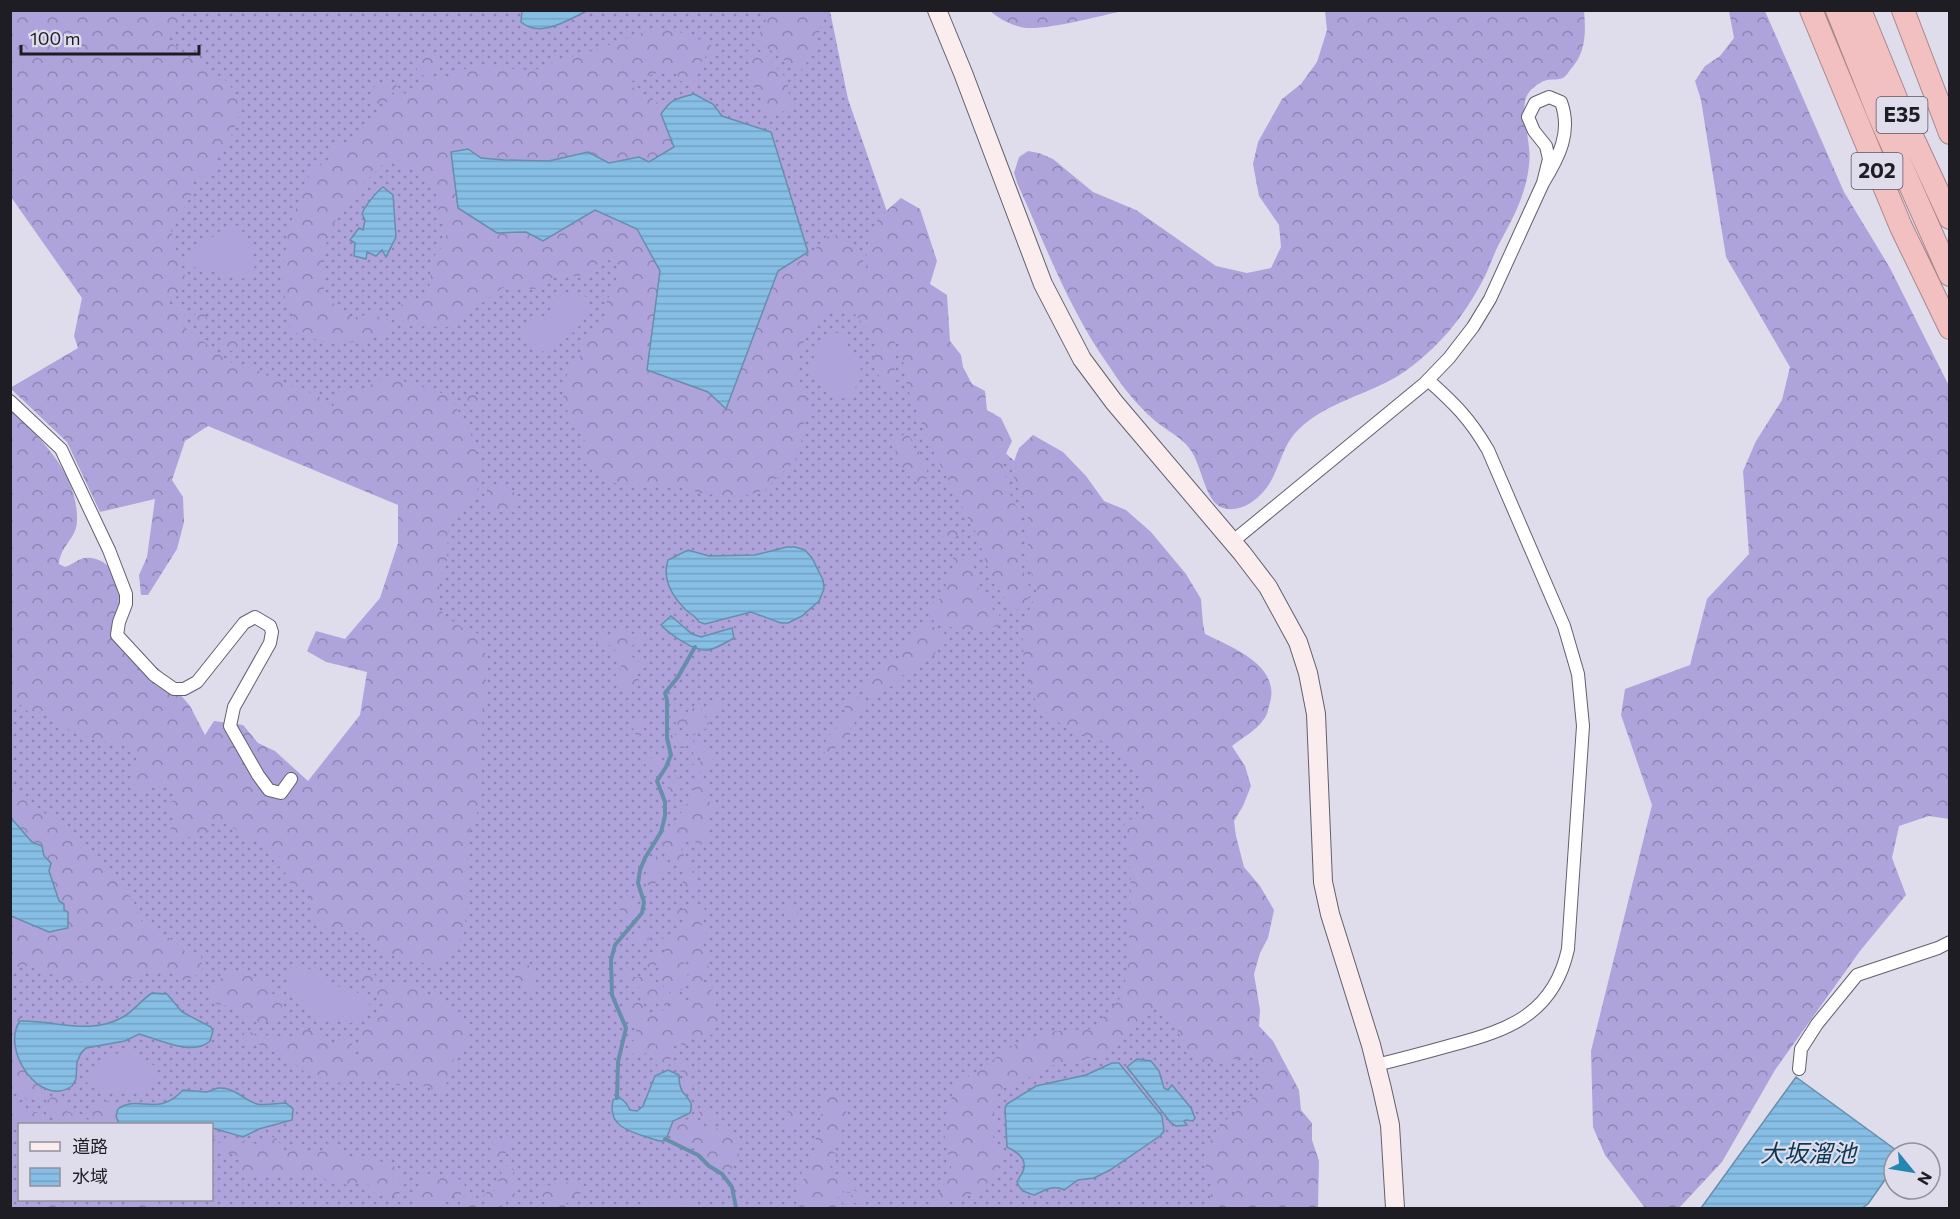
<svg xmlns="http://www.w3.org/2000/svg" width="1960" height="1219" font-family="Commissioner,'Noto Sans JP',sans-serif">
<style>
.grass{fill:url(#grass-dots);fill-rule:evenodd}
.forest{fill:url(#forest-crowns)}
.pitch{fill:#aea4db}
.water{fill:url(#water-rules);stroke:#678eab;stroke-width:1.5}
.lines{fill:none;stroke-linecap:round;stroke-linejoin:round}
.stream{stroke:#678eab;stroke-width:4}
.street-casing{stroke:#62606d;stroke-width:14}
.secondary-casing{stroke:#62606d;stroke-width:20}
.highway-casing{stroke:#a8878a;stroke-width:24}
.street{stroke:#fff;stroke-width:12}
.secondary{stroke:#fbeced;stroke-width:18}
.highway{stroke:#f3c0c2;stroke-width:22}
.labels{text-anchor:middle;stroke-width:4.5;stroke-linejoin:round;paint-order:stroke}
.shield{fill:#dfddec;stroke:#58575f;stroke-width:1.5}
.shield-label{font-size:21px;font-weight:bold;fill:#1e1d23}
.water-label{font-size:24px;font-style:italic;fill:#0b3953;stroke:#dfddec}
</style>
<defs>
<pattern id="grass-dots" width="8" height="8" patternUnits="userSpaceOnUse" patternTransform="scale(1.5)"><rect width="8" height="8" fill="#aea4db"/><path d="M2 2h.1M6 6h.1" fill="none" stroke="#8d85b1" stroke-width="1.8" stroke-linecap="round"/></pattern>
<pattern id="forest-crowns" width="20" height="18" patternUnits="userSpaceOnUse" patternTransform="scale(1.5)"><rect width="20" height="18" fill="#aea4db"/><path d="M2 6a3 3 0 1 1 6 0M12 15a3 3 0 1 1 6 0" fill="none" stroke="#8d85b1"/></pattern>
<pattern id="water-rules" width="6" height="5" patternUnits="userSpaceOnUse" patternTransform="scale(1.5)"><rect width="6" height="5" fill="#86bee5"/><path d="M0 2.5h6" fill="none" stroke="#73a3c4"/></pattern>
</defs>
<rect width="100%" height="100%" fill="#dfddec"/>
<path class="grass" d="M39 11H830L848 99 955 408 1122 557 1252 1002 1288 1208H11V633L303 820 397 718 430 471 140 375ZM20 1124H212V1200H20Z"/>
<path class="forest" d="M11 11H181L180 21 166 38 183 53 228 82 234 92 240 98C242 116 231 131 228 148L216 157C216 170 206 177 194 181L192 185 191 196 171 229C174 248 182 265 187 283L178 296 170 300V306L183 310 185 318 183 326 230 362 240 367 253 368 279 382 314 394 328 402 331 409 341 393 356 387 362 395C365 392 368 387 372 384 393 370 425 391 447 394L466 423 474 442 479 465 478 488 467 506 455 514 448 529 447 560 439 582V609C451 621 461 629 477 633L485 649 486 684 485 702 482 716 481 787 476 819 469 831 465 930 457 945 435 965C420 962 404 961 390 954 379 949 370 938 359 933 347 928 329 934 318 924 308 915 312 897 308 885L301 888 290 883 287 875 273 860 258 838 253 841C238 833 228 818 209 824L207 834 192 838 184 836 174 839 169 832 175 818 169 815 170 802 179 799 166 782 142 793 131 784 130 771 139 754C118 740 107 744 86 738 72 733 60 724 50 715L35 718 21 705 11 703V408C41 440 79 474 77 522 76 539 60 546 59 564L65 567C72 565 79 558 86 558 104 556 123 577 123 594 123 606 116 620 113 631L126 655 158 668 190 706 205 735 214 721 243 725 258 743 275 751 308 781 360 715 367 672 326 662 307 651 316 631 345 639 380 598 398 543V505L208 426 185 441 172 480 183 497 184 522 177 549 148 595H141L139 575 147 557 155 499 100 512 67 442 10 388 78 348 74 336 82 298 11 197Z
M768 11H821C821 33 816 54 800 71L756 40 765 23Z
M990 11H1124C1098 16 1053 29 1027 28 1014 27 999 19 990 11Z
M1325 11H1584C1586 33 1586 53 1570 70 1568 73 1566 76 1563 78 1559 80 1552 79 1547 80 1537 83 1527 91 1525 101 1522 122 1532 144 1529 165 1526 195 1513 218 1499 244 1493 255 1490 267 1484 278 1464 317 1437 350 1401 374 1370 394 1324 403 1298 430 1283 445 1281 463 1271 481 1262 497 1242 514 1223 508 1206 503 1202 469 1193 454 1185 438 1166 431 1153 419 1136 404 1121 385 1109 366 1069 310 1046 246 1018 185L1014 173 1019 157 1028 151 1039 153 1053 159 1093 192 1136 210 1216 266 1247 273 1271 268 1281 247 1279 225 1259 196 1253 164 1258 142 1282 99 1301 84 1317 62 1327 30Z
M1729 11H1765L1844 192 1890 268 1949 386V819L1929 816 1899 826 1892 858 1906 895 1860 951 1775 1070 1722 1162 1679 1208H1645L1605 1155 1593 1127 1591 1051 1652 805 1621 715 1625 689 1690 665 1707 599 1749 554 1743 471 1756 441 1782 400 1790 367 1726 257 1701 100 1695 81 1705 66 1720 56 1734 38Z
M656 28C675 28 698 38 714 47V56H706L700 64 694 82 680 81 677 74 663 71 626 83 666 108 678 143 670 154 575 200 771 265 800 250 812 261 816 248 826 237 838 235 859 251 868 274 866 248 879 217 901 198 920 209 937 261 930 284 947 295 950 341 961 355 963 367 972 384 985 391 987 410 1001 418 1012 441 1002 462 1010 494 1020 515 1021 565 1031 592 1025 606 1014 611 992 580 977 535 931 447 907 387 901 347 887 322 898 351 895 356 898 365 893 372 897 383 891 389 882 381 872 363 875 343 866 327 851 310 827 311C801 336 800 348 796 383L806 395 811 409 804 423 802 439 795 460 765 490 738 498 700 493 679 486 610 483 593 472 582 456V445L586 438C580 434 578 429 574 423 557 398 561 373 583 353V342L609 314 605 306 616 280 619 265 609 260 596 265 586 275 550 278 539 289 502 288 477 307 467 306 465 316 452 327 407 326 403 320 396 317 397 308 407 301H422L430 284 431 259C454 237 446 233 438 208 437 204 437 198 436 194 427 174 405 165 386 161 355 192 317 228 325 276 326 283 321 292 327 298 332 305 344 307 352 318L375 313 381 319H390L392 327 388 333C362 342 326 351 303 332L299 334 289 332 293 315 285 298 282 276 289 227 310 173 330 158 334 146 347 144 359 137 362 128 380 115 397 97 415 89 425 80 453 76 465 69 487 66 503 67 519 70 540 69 549 63 589 52Z
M752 50 763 53 788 80V91L794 108 781 112 775 111 770 116 765 114 761 94 754 88 750 76V64L741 53Z
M416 65a11 11 0 1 1 22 0a11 11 0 1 1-22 0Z
M395 84 399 88 398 93H392V100L388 103 382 100 376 107 371 103 370 94 375 86H390Z
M193 319a7 7 0 1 1 14 0a7 7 0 1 1-14 0Z
M222 342a9 9 0 1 1 18 0a9 9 0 1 1-18 0Z
M466 402a8 8 0 1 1 16 0a8 8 0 1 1-16 0Z
M907 434 914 442V448L920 452 921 461 927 467V478L921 483 910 479 909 473 900 465 901 457 892 447 895 437Z
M1033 435 1063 452 1086 476 1104 501 1126 510 1151 532 1186 574 1201 599 1203 624 1205 634C1233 648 1283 666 1269 706 1268 710 1267 716 1264 719 1257 730 1242 738 1232 746L1245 766 1251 786 1243 806 1234 821 1236 836 1244 867 1260 886 1274 910 1268 938 1260 953 1254 974 1260 1010 1259 1026 1273 1041 1299 1090 1301 1110 1312 1123V1140L1319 1161 1318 1208H1208C1215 1192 1209 1175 1203 1159 1207 1151 1209 1140 1215 1133 1236 1102 1276 1100 1255 1052L1244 1058 1198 1064C1194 1058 1188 1051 1184 1044 1175 1028 1176 1016 1156 1008L1143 1014 1124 1038 1103 1057 1078 1059 1047 1067 1028 1078 1001 1089 993 1104 995 1125 992 1145 1002 1153 997 1174 990 1179 983 1190 930 1208 952 1172 944 1133 954 1087 1020 1041 1056 1031 1092 1029 1122 996 1130 957 1129 929 1131 892 1130 859 1124 825 1144 809 1138 770 1105 742 1073 732 1038 709 1024 662 1022 629 1037 589 1028 564V517L1011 469 1019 448Z
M497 485 510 489 520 498 517 512C500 513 491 512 484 497L488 488Z
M948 527 956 529 958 535 953 540H945L941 530Z
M964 556 974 561V570L981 577 977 588 988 593 993 610 1000 614 998 618 1000 625C979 634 956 630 934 622L929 605 941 598 947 591 944 577 953 567V558Z
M923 625 938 628 940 632H944L946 640 944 646 940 647 932 657 926 658 923 660 925 662C921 666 917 665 913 668 907 672 907 675 900 676L898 682 887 689 882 687 874 694H868L863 680 869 675H876L883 672 884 664 891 659 898 661 902 642 913 641V631Z
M614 630 627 632 629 635 635 633 641 634 643 639 637 645H631L630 652 635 661 644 663 645 667 641 671 633 672 642 684 634 687 630 691 626 690 625 684 621 686 616 684 614 679 617 673 623 672 620 669 623 663 621 660 615 661 613 658 614 651 617 649 611 644 607 647 597 644V638L601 635 609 637Z
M851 697H864L867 701 865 708 855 712V723L850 726V736L844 739 841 738 840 745 835 748V753L830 758 824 757 826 739 842 723 843 716 846 711 844 705 846 699Z
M706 707a7 7 0 1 1 14 0a7 7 0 1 1-14 0Z
M692 708 701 709 709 724 706 729 700 730 697 728 695 735 692 736 685 732V727L676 725 675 718 680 713 687 716 688 711Z
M641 720 644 723V730L646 734 639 736 635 734 632 725 635 721Z
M674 734C680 738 687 735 694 740L691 745 688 744 683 749 669 742V736Z
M701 743 706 746 707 752 711 753 713 758 708 767H701L699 775H694L689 769 692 764H700L701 757 695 756 692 751 695 745Z
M661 757 663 762 658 769 653 770 647 768 644 761 650 758 657 760Z
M673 775 685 781 683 787 673 793 668 790V782Z
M11 782 41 811 58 821 81 846 103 860 134 903 142 922 177 943 186 953 201 956 202 972 185 981 170 973 155 972 141 974 118 985 64 980 33 966 11 967 10 916 28 924 68 928V912L59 901 49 871 51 863 44 856 42 846 33 842 11 818Z
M697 782H704L708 786 709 790 706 795 707 801 713 803 716 809 707 822V840L701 845 696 843 694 839C687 840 684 844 681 850L684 855V861L691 864 692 869 697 875 694 879 695 884 694 888 686 889 682 884 686 872 680 869V865L670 862V857L661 850 662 843 668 837 666 829 672 824 681 823 678 815 682 812 680 809 682 804H689L690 796 698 794V792L690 787Z
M657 856 663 858 666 866 663 870 658 871C660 878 658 882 652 886L648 885 645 876 651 865 652 860Z
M620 908a9 9 0 1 1 18 0a9 9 0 1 1-18 0Z
M689 904 694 907 699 905 705 909 704 914 698 918 702 922 701 926 706 932V938L701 943 700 947C706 950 711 950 711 958L707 964 711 970 708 979 700 981 699 985 703 982H709L712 986 711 994 715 997 717 1002 714 1008 720 1014 719 1019 715 1023V1031L711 1035H706L702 1042 697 1043 694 1039 695 1034 697 1033 695 1032 686 1046 680 1044 674 1046 669 1065 660 1071 656 1063 658 1056 655 1054 656 1044 651 1050 644 1054 641 1052 636 1055 629 1052 628 1048 630 1043 636 1039V1030L631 1024V1017L624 1010C625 1002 627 1000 634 998L644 1004 643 1011 648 1014 655 1011 659 1013C664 1009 672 1006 678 1009L681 1000H689L691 992H696L699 988H691V961L689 958 686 963 681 964 686 966 685 972 688 974 686 979 687 986 682 990H670L669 993 679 996V999L674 1005 670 1003 665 1006 661 1000 657 1003 644 998 641 990 636 985 624 980 623 976 626 972 634 977H645L664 987 667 986 666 983 661 984 656 978 657 971 664 970 660 962 657 963 655 968H650L645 965 646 958 653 957 654 953 659 951 664 954 665 951 661 947 660 941 664 938 670 937 671 933 685 928 683 918 668 915 669 911 676 907 681 911Z
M788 904 796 906 798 912 795 921 785 918 784 910Z
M639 928 644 929 649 936 648 941 637 944 632 940 635 931Z
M527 964C539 971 539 977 532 989L521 986 515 977 519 967Z
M229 969C241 974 260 980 271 980L275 987 272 994H278L286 999 281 1009 282 1014C272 1025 249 1025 238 1015 235 1013 234 1010 231 1008 223 1003 218 1007 210 1000L212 989Z
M369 970 376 976 379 983 395 989 398 983C409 981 419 986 427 995 435 994 449 1003 453 1011H458L463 1016 465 1022 471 1024 473 1030 466 1037 467 1041 463 1050 457 1052 453 1061 456 1064C453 1075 446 1082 442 1092L434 1093 427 1085 422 1087 414 1082 406 1081 398 1086 389 1079H382L378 1075 372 1080 362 1074 357 1081 350 1082 345 1080 336 1084 329 1080 326 1083 317 1074 306 1075 302 1069 301 1065 295 1066 280 1051 268 1052 257 1043 243 1046 237 1038 241 1033 251 1032 260 1039C268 1034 275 1033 283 1039 295 1037 304 1024 315 1032 318 1034 322 1034 324 1037 328 1041 327 1045 332 1049L335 1041 339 1036C353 1038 351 1043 355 1054L360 1055 363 1042 360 1035 365 1028 371 1026 372 1022 378 1021 377 1012 387 1004 380 1001 374 989 363 985 359 975Z
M22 1017V1026L37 1077 44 1092 41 1098C36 1098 32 1100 27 1100L12 1088 11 1089V1018Z
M682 1059 691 1065 690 1078 695 1083 692 1089 688 1090 684 1086 687 1078 683 1076V1072L678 1071 673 1067 676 1060Z
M832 1093 836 1098 841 1097 847 1109 843 1124 837 1131 842 1134 841 1141 834 1145 832 1151 840 1156 830 1166 835 1175 846 1173 849 1183 857 1186 853 1190 859 1192 861 1189 865 1190 866 1196 869 1198 866 1202 844 1204 841 1201 844 1196 847 1198 848 1196 853 1195 852 1192 849 1193 843 1191 835 1201 838 1206 836 1208H809L805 1206 799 1208 796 1205 798 1195 800 1194 799 1191 802 1188 799 1185 804 1179 801 1173 806 1169 811 1170 813 1168 807 1159 816 1158 814 1151 817 1144 815 1137 821 1131 817 1126 821 1117 824 1102 820 1098 823 1094Z
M52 1097 61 1100 62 1105 68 1108 67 1113H71L74 1116H83L91 1122 93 1120 92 1113 102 1101 107 1102 111 1100 118 1105 120 1117 116 1124C96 1124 55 1127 43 1109L47 1101Z
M13 1101 21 1103 30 1112H38L42 1118V1124C23 1125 10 1127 11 1104Z
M704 1109 710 1113 714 1112 718 1115V1121L707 1122 701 1118 699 1112Z
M788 1111 794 1112 800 1117 796 1128 789 1131 784 1122Z
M688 1119 703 1123 706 1130C715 1127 728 1128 734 1136 736 1139 737 1142 739 1145L736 1151 739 1154V1158L732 1161 734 1164 730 1172 722 1170 720 1167 713 1171 710 1169V1163L705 1160 704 1153 696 1151 695 1148C684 1151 679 1143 672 1138 671 1126 678 1123 688 1119Z
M268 1136 276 1138 286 1152H291L297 1145 302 1144 305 1148 304 1154 311 1156 318 1152 328 1151 327 1143 333 1144C338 1155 352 1161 363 1156L370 1160 378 1159 385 1165H394L397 1176 405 1183 398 1196H376L371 1187 361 1181C349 1186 330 1187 321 1176L310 1177 291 1173 281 1176 270 1175 261 1178 253 1176H245L239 1167 242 1157C233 1154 221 1152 212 1152V1137L219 1143H227L230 1138 239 1144 245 1140 256 1144 260 1143 263 1138Z
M496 1138 501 1141 508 1140 511 1146 509 1152 500 1154 502 1158 497 1162 491 1158 495 1152 490 1145Z
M507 1166 514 1169 512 1178H517L519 1184 515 1185 517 1188 512 1190 516 1195 513 1202 505 1199 506 1203 503 1204 501 1208 487 1207 483 1196 489 1190 494 1191 500 1185 496 1176 501 1175 502 1168Z
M435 1173 442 1176C455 1172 457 1178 465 1185L464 1191 457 1198 450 1193C437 1209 430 1213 412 1201L413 1192 420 1189 418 1182 422 1175Z
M566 1182 575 1184 578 1188 586 1186V1192L568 1197 573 1200 565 1204V1208H556L555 1206 548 1208 546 1204 550 1199 544 1198 537 1190 540 1185 556 1186Z
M472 1192 480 1202 476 1208 460 1207V1199Z
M48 1200H58L59 1204 71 1200 74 1203 71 1208H48Z
M130 1200 157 1201 163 1208H137Z"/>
<path class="pitch" d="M230 224 239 226C248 240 269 275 240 279 234 278 230 275 225 274 211 270 197 273 187 261 195 236 198 247 214 236 220 232 223 227 230 224Z
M580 293C610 307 562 346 545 351 530 355 519 339 524 325 527 317 538 318 544 316 553 312 552 299 562 295 567 293 575 294 580 293Z
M831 333H840L845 336 850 352 857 361 861 370 854 392 848 399 836 397 816 381 811 373 810 366 822 337Z
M299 966C312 968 323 977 333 986 348 987 363 992 371 1007 368 1014 358 1023 350 1023 345 1023 342 1020 337 1019 333 1018 327 1020 323 1019 312 1017 285 990 287 979 288 973 294 969 299 966Z
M124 1051H132L156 1067 157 1072 153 1082 146 1092 140 1094 106 1093 87 1083C89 1068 111 1055 124 1051Z
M658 1198C675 1206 680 1199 696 1202L701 1208H646L653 1199Z"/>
<path class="water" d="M522 11V10L587 11C569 19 541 39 521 22Z
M694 94 713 104 722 116 771 132 808 252 778 271 726 409 708 392 647 370 660 271 637 229 595 210 543 241 526 232 497 233 458 208 451 152 468 149 481 158 504 160 549 161 588 152 609 163 639 157 649 162 674 147 661 114C672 98 676 99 694 94Z
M383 187 393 195 396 237 386 257 382 250 376 256 367 252 366 259 354 256 355 243 350 240 359 228 363 230 365 220 362 214C364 207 377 191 383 187Z
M787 547H795L805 550 812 558 823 580 824 589 819 601 802 616 788 623H781L751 612 705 624 699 622C696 616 690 614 685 609 671 595 662 579 668 560L688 550 709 556 755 555Z
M671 616 692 634 701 637 732 628 734 638C727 642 716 649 708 650 694 652 670 634 661 625Z
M11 818 32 842 42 846 44 856 51 863 49 871 59 901 64 904V910L68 912V928L49 932 11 916Z
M152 993 167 994 182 1012 211 1027 213 1031 210 1041C193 1057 158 1039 139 1034L125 1041 86 1048 81 1053 77 1062 76 1079 72 1086C40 1109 0 1049 20 1021 55 1020 90 1036 123 1017 134 1011 141 1000 152 993Z
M1137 1059 1151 1061 1159 1071 1164 1088 1168 1090 1172 1085 1191 1108 1195 1118 1193 1121 1186 1120 1184 1121 1187 1125 1176 1126 1171 1123 1127 1067Z
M1112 1063H1119L1162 1116 1164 1131 1160 1136 1110 1170 1094 1178 1078 1180 1064 1190C1054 1184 1044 1191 1034 1195 1025 1192 1020 1191 1017 1182 1019 1177 1023 1173 1024 1168 1026 1157 1015 1151 1007 1147L1005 1108 1007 1104 1036 1086 1086 1075Z
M668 1070 679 1075C679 1080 680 1087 682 1091 688 1099 694 1102 690 1113L673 1121 667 1137 664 1141H659C637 1133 606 1130 613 1100L619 1097 626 1103 630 1110 637 1111 643 1106 655 1076Z
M1796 1077 1900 1153H1894V1167L1868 1204 1862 1208H1701Z
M218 1088C235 1087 242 1099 257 1104 267 1106 277 1103 286 1103L293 1109 292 1120 259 1129 243 1137 212 1128V1124H119L116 1116 118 1109C138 1094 158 1118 183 1090L207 1092Z"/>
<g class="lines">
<path class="stream" d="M617 1098 618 1062 626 1028 612 995 611 960 615 945 642 913 644 902 638 883 640 870 645 858 661 832 665 816V802L657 781 666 767 671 755 667 738V700L665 693 678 677 695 647
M665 1139 698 1155 709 1166 722 1174 732 1187 736 1208"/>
<defs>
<path id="street" d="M10 401 61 449 109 550 126 594V604L119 622 117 635 154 675 174 689H184L197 682 244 623 255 617 270 626 272 632 270 643 234 707 230 726 258 775 269 790 281 793 291 779
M1232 542 1424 384 1449 358 1473 327 1490 299 1543 183 1549 159 1546 146 1534 131 1528 117 1535 103 1549 97 1561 102C1572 132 1559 157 1543 183
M1376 1065C1401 1059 1427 1052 1452 1045 1510 1030 1554 1013 1568 949L1583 726 1578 674 1564 626 1488 450C1470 419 1455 404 1428 380
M1799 1069 1801 1049 1817 1024 1857 975 1938 948 1950 942"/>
<path id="secondary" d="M937 10 963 73 1043 284 1082 359 1114 402 1242 553 1268 587 1298 642 1308 673 1316 714 1323 882 1330 914 1371 1045 1382 1089 1390 1125 1395 1208"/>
<path id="highway" d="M1811 10 1901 227 1950 328
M1837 10 1878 113 1950 275
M1860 10 1906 123 1950 218
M1903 10 1950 133"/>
</defs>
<use href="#street" class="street-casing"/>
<use href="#secondary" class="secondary-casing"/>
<use href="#highway" class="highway-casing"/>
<use href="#street" class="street"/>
<use href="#secondary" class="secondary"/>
<use href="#highway" class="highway"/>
</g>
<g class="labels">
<g class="shield">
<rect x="1876.5" y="97" width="51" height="36" rx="4.5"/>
<rect x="1851.5" y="153" width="51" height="36" rx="4.5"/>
</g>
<g class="shield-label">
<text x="1902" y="122">E35</text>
<text x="1877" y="178">202</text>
</g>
<g class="water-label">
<text x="1808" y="1162">大坂溜池</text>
</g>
</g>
<rect width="1960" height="1219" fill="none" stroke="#1e1d23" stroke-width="24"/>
<rect x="18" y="1123" width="195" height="78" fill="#dfddec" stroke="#92909c" stroke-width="1.5"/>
<rect x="30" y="1142" width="30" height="9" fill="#fbeced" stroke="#92909c" stroke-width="1.5"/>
<text x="72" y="1153" font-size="18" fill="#1e1d23">道路</text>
<rect x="30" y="1168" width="30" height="18" fill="url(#water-rules)" stroke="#92909c" stroke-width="1.5"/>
<text x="72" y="1183" font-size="18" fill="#1e1d23">水域</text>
<g transform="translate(1912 1171) rotate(120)"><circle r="28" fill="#dfddec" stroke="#92909c" stroke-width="1.5"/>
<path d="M0-4.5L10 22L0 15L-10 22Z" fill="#2486b1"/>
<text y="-9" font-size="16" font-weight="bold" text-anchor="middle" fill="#1e1d23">N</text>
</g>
<path d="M21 45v9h178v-9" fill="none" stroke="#1e1d23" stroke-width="3"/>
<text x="30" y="45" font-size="18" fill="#1e1d23" stroke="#dfddec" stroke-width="4.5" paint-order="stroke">100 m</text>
</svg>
